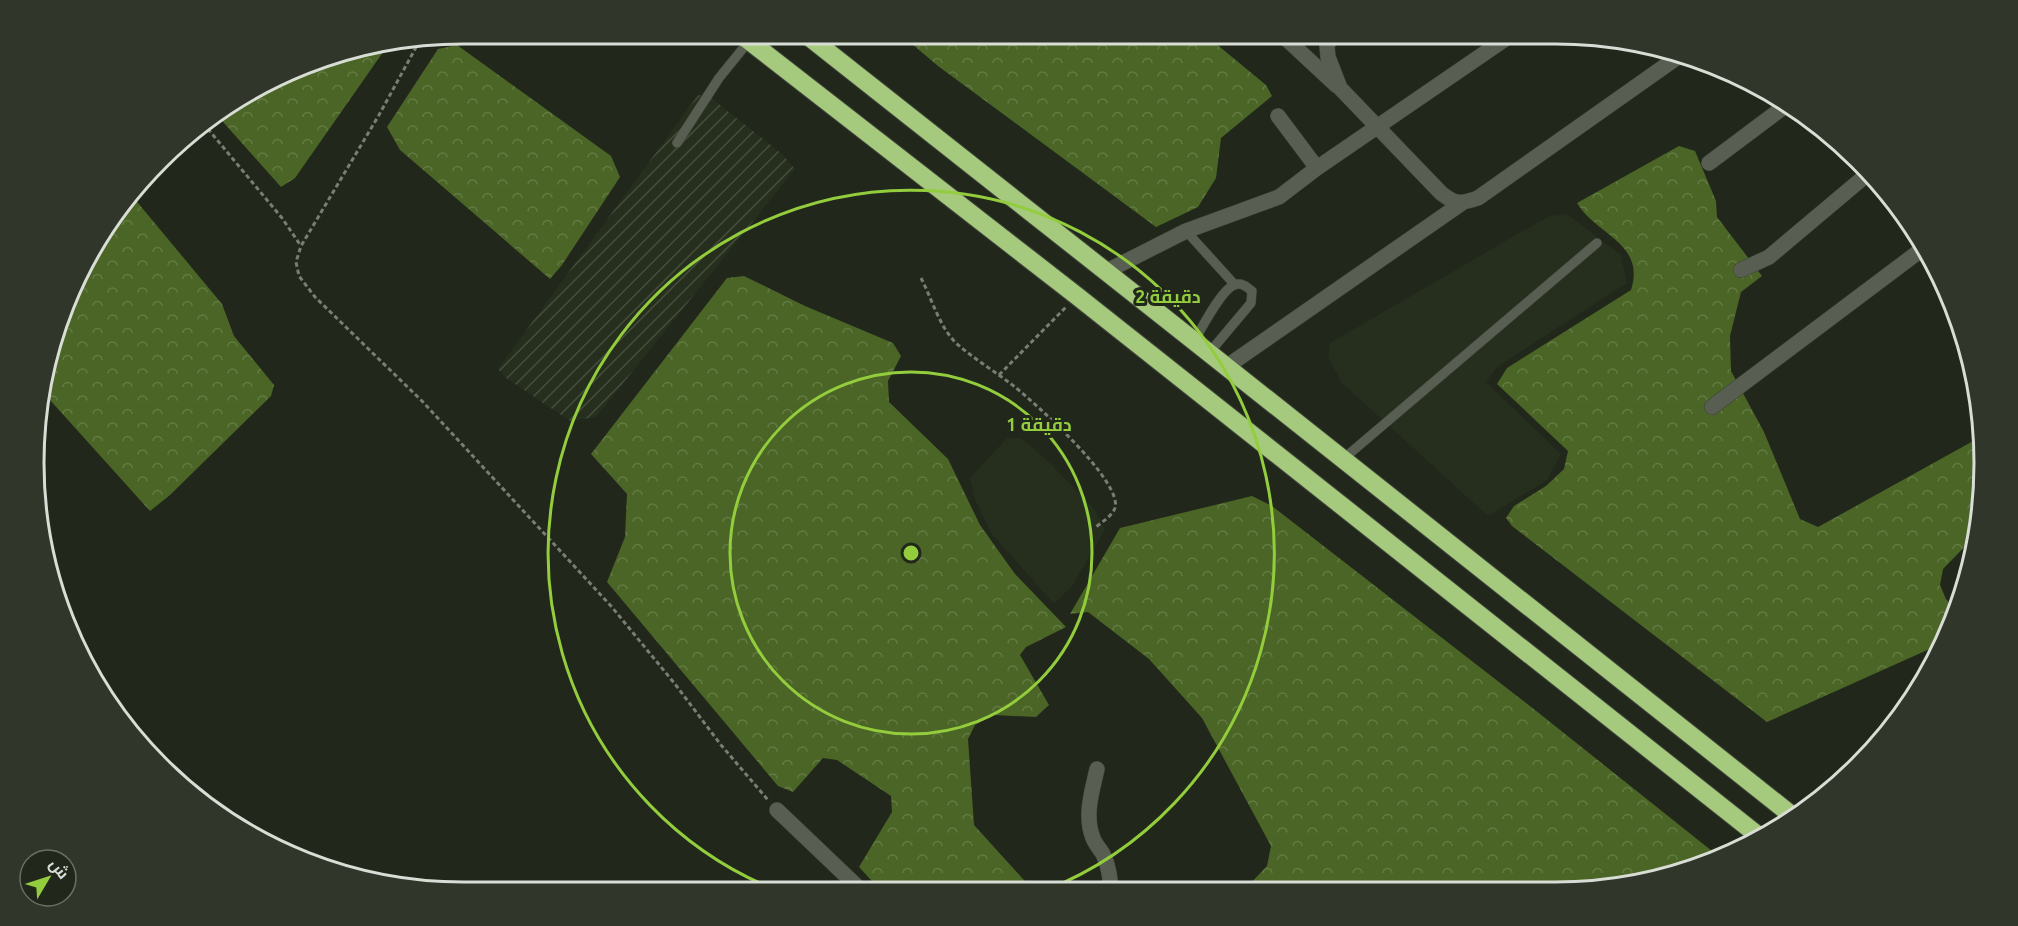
<svg xmlns="http://www.w3.org/2000/svg" width="2018" height="926" font-family="Ubuntu,Cairo,sans-serif">
<style>
.built{fill:#262f1d}
.industrial{fill:url(#industrial-furrows)}
.forest{fill:url(#forest-crowns)}
.lines{fill:none;stroke-linecap:round;stroke-linejoin:round}
.lane-casing{stroke:#40453b;stroke-width:10}
.street-casing{stroke:#40453b;stroke-width:16}
.highway-casing{stroke:#40453b;stroke-width:20}
.path{stroke:#787e74;stroke-width:3;stroke-dasharray:4.5 3;stroke-linecap:butt}
.lane{stroke:#585e51;stroke-width:9}
.street{stroke:#585e51;stroke-width:15}
.highway{stroke:#a5c97d;stroke-width:18}
.ring{fill:none;stroke:#93cd3d;stroke-width:3}
.rim{fill:none;stroke:#d8ddd5;stroke-width:3}
.centre{fill:#93cd3d;stroke:#21271b;stroke-width:3}
.ring-label{font-size:18px;text-anchor:middle;font-weight:bold;fill:#93cd3d;stroke:#21271b;stroke-width:6;stroke-linejoin:round;paint-order:stroke}
</style>
<defs>
<pattern id="industrial-furrows" width="10" height="10" patternUnits="userSpaceOnUse" patternTransform="scale(1.5)"><rect width="10" height="10" fill="#262f1d"/><path d="M-1 1l2-2M0 10L10 0M9 11l2-2" fill="none" stroke="#454d3d"/></pattern>
<pattern id="forest-crowns" width="20" height="18" patternUnits="userSpaceOnUse" patternTransform="scale(1.5)"><rect width="20" height="18" fill="#4a6525"/><path d="M2 6a3 3 0 1 1 6 0M12 15a3 3 0 1 1 6 0" fill="none" stroke="#637b44"/></pattern>
</defs>
<rect width="100%" height="100%" fill="#21271b"/>
<path class="built" d="M1567 214 1621 255 1627 283 1497 367 1486 382 1561 454 1547 480 1488 516 1342 383 1328 357 1330 343 1521 232 1550 216Z
M1007 438H1021L1051 464 1095 510 1105 530 1072 586 1054 604 991 533 974 497 970 478Z"/>
<path class="industrial" d="M698 95 710 97 782 154 795 169 596 417 570 421 506 378 498 369Z"/>
<path class="forest" d="M899 33H1203L1266 85 1272 96 1221 138 1216 178 1198 207 1156 227 938 66Z
M388 45 295 178 281 187 216 114 248 90 324 56Z
M457 45 611 156 620 177 562 265 550 279 400 150 387 127 438 49Z
M1679 146 1695 151 1716 201 1717 217 1762 276 1741 292 1730 336 1731 371 1764 432 1800 519 1818 527 1975 440 1984 474 1978 533 1943 569 1940 585 1946 599 1957 613 1952 627 1943 643 1767 722 1512 526 1506 518 1514 506 1546 486 1564 469 1568 451 1497 384 1507 368 1631 290C1646 243 1596 235 1577 203Z
M133 197 222 304 234 336 274 385 271 396 170 495 150 511 40 389 41 379 90 248Z
M744 276 805 306 893 343 901 356 888 381 889 402 948 459 980 525 1015 574 1066 627 1026 647 1020 655 1049 705 1036 717 993 715 975 725 968 739 974 825 1033 890 882 892 859 867 892 812 891 796 837 760 823 758 793 792 778 786 607 582 625 537 627 494 591 454 727 278Z
M1252 496 1272 506 1535 710 1722 859 1611 889 1244 890 1267 866 1271 846 1202 718 1149 659 1088 612 1070 614 1120 528Z"/>
<g class="lines">
<defs>
<path id="lane" d="M677 143 719 78 749 41
M1186 231 1235 285
M1194 341C1202 328 1221 290 1234 285 1242 282 1247 287 1252 291L1251 303 1209 353
M1342 460 1597 243"/>
<path id="street" d="M1280 33 1337 86
M1337 33 1331 38 1327 46 1328 57 1340 88 1441 193C1456 205 1460 204 1478 198L1682 54
M1278 116 1317 168
M1709 163 1789 103
M1741 270 1769 257 1870 172
M1107 271 1186 231 1279 197 1317 168 1514 33
M1226 367 1462 203
M1712 407 1925 247
M1097 769C1092 792 1084 815 1093 838 1095 844 1100 849 1103 854 1109 866 1110 878 1111 891
M777 810 863 892"/>
<path id="highway" d="M739 33 1077 296 1760 837
M804 33C1135 293 1464 556 1794 817"/>
</defs>
<use href="#lane" class="lane-casing"/>
<use href="#street" class="street-casing"/>
<use href="#highway" class="highway-casing"/>
<path class="path" d="M420 40 379 115 301 246 296 262 299 276 315 297 423 402 611 606 675 684 721 745 768 800
M203 123 282 218 301 246
M921 278C932 299 939 326 956 343 974 359 996 372 1015 387 1036 404 1123 482 1115 508 1112 516 1102 522 1096 527
M999 375 1067 306"/>
<use href="#lane" class="lane"/>
<use href="#street" class="street"/>
<use href="#highway" class="highway"/>
</g>
<g class="ring">
<circle cx="911" cy="553" r="181"/>
<path d="M781 892A363 363 0 1 1 1044 891"/>
</g>
<path d="M0 0H2018V926H0ZM463 44H1555A419 419 0 0 1 1974 463V463A419 419 0 0 1 1555 882H463A419 419 0 0 1 44 463V463A419 419 0 0 1 463 44Z" fill="#30362a" fill-rule="evenodd"/>
<path class="rim" d="M463 44H1555A419 419 0 0 1 1974 463V463A419 419 0 0 1 1555 882H463A419 419 0 0 1 44 463V463A419 419 0 0 1 463 44Z"/>
<circle cx="911" cy="553" r="9" class="centre"/>
<g class="ring-label">
<text x="1168" y="303">2 دقيقة</text>
<text x="1039" y="431">1 دقيقة</text>
</g>
<g transform="translate(48 878) rotate(51)"><circle r="28" fill="#21271b" stroke="#6a7065" stroke-width="1.5"/>
<path d="M0-4.5L10 22L0 15L-10 22Z" fill="#93cd3d"/>
<text y="-9" font-size="16" font-weight="bold" text-anchor="middle" fill="#d8ddd5">ش</text>
</g>
</svg>
